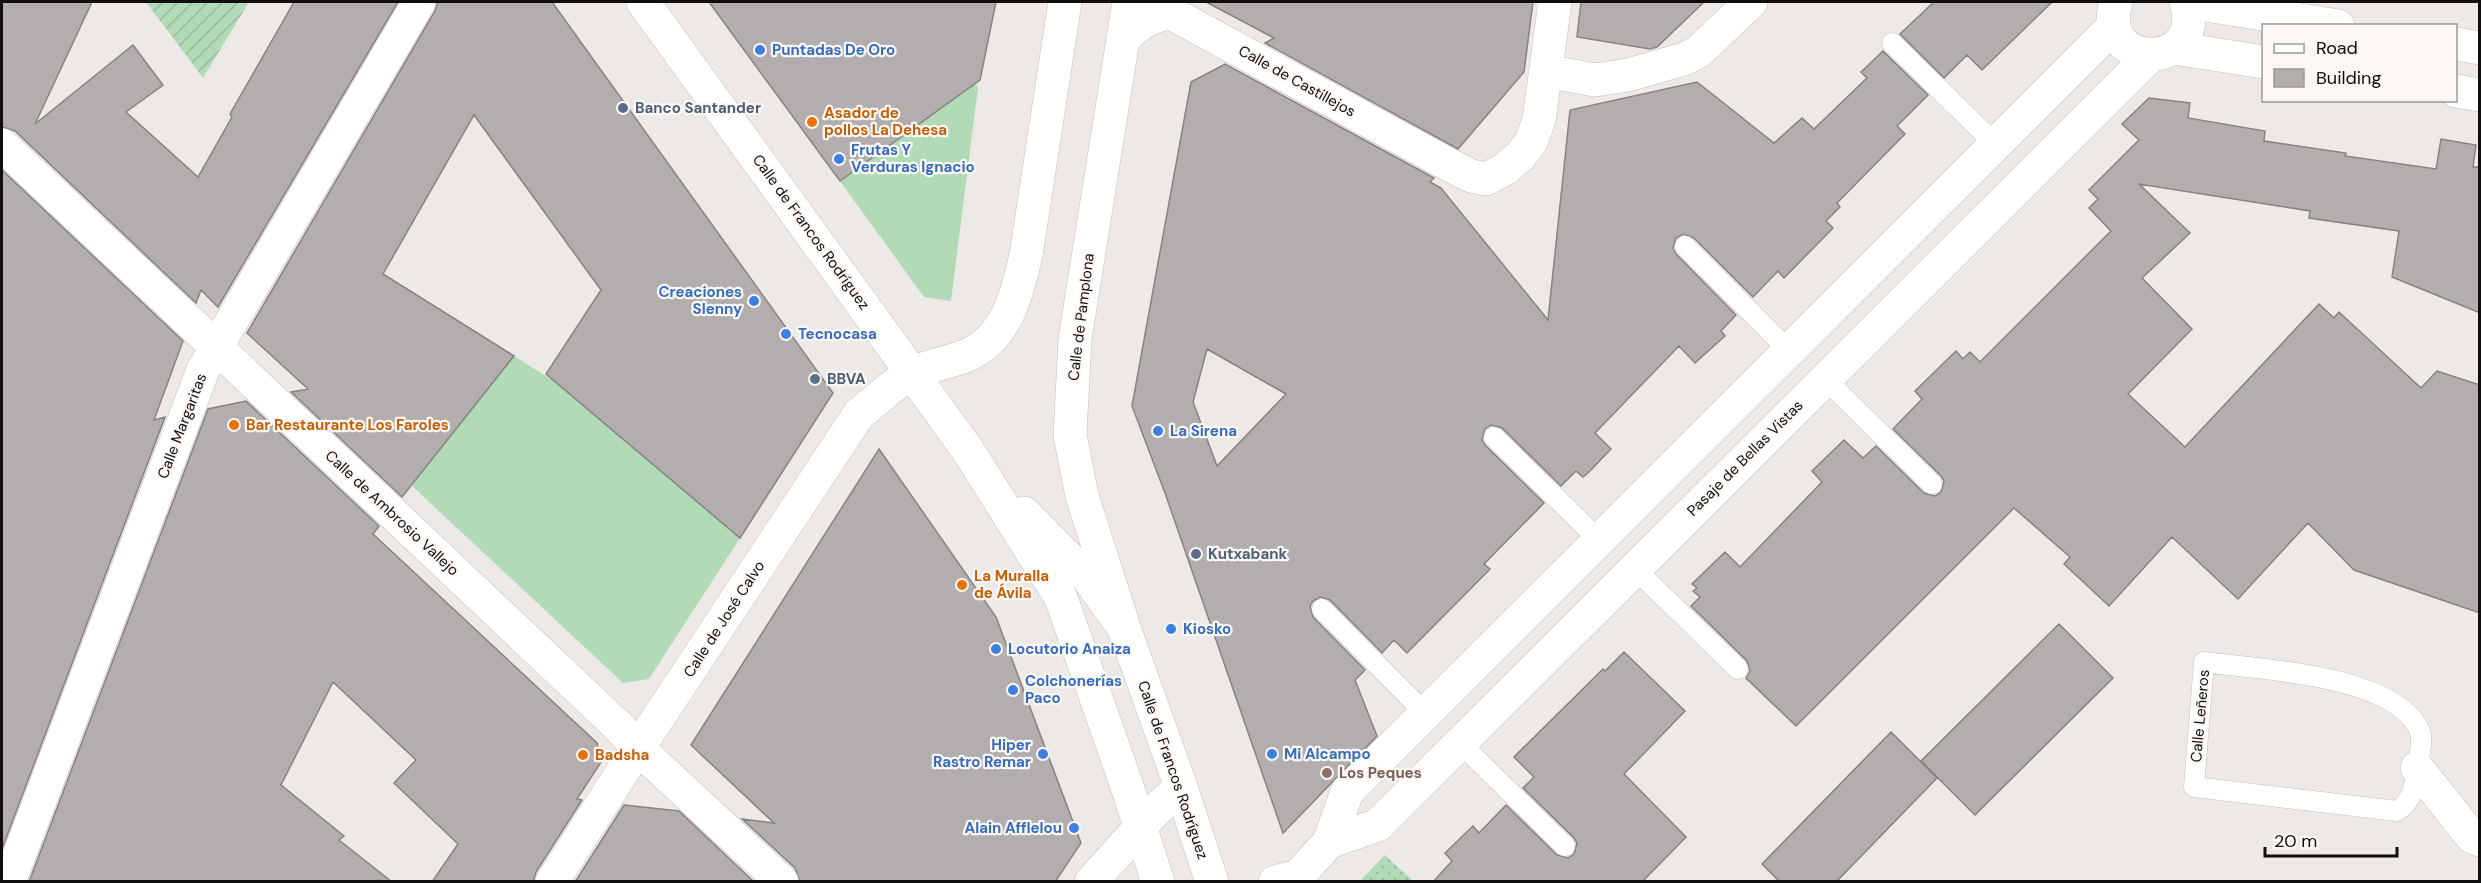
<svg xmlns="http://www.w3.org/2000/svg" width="2481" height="883" font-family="'DM Sans',sans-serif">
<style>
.grass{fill:#b1dbb7}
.park{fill:url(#park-dots)}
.garden{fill:url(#garden-furrows)}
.building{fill:#b2aead;stroke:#878382;stroke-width:1.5;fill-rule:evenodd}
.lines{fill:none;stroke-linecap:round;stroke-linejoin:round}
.service-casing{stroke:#c3c0bd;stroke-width:21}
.minor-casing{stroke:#c3c0bd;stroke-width:34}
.tertiary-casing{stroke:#c3c0bd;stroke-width:34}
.service{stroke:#fff;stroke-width:20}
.minor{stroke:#fff;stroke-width:33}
.tertiary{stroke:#fff;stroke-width:33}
.shop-dot{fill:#3f7fe0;stroke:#faf7f4;stroke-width:2}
.service-dot{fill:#5c6f8a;stroke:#faf7f4;stroke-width:2}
.food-dot{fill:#e8710a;stroke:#faf7f4;stroke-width:2}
.education-dot{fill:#8d6e63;stroke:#faf7f4;stroke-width:2}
.labels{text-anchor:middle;stroke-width:4.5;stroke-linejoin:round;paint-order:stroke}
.shop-label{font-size:15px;font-weight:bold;fill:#366cbe;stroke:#faf7f4;text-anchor:start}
.street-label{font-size:15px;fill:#100f0e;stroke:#faf7f4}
.service-label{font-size:15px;font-weight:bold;fill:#4e5e75;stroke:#faf7f4;text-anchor:start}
.food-label{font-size:15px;font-weight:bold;fill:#c56008;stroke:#faf7f4;text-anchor:start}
.education-label{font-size:15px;font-weight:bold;fill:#785e54;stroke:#faf7f4;text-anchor:start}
</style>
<defs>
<pattern id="park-dots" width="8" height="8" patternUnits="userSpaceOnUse" patternTransform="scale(1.5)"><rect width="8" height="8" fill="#b1dbb7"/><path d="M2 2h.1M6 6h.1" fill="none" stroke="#97bb9c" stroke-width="1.8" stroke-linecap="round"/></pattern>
<pattern id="garden-furrows" width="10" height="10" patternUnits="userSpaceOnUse" patternTransform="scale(1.5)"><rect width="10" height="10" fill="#b1dbb7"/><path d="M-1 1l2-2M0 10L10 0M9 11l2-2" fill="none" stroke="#97bb9c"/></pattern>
</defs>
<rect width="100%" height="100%" fill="#ede9e7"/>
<path class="grass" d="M975 83 978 88 951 301 924 297 840 181Z
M514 356 552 380 740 538 649 679 623 683 411 485Z"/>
<path class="park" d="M1385 855 1413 881H1360Z"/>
<path class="garden" d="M146 2H249L203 78Z"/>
<path class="building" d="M2 2H92L35 124 133 45 163 85 126 112 198 177 232 117 230 114 294 2H398L218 307 201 290 196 303 15 131 2 127Z
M438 2H552L833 393 740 538 546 374 601 290 474 115 383 274 514 356 402 497 291 392 308 389 247 333 435 11Z
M709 2H996L980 80 840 181Z
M1206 2H1533L1524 72 1458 149 1265 43 1274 38Z
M1581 2H1704L1657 47 1650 49 1577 37Z
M1934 2H2052L1982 70 1967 55 1944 78 1900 34Z
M1883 51 1928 95 1897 126 1905 134 1837 203 1840 207 1826 221 1833 228 1784 278 1778 271 1753 297 1694 238 1683 234 1676 238 1673 248 1676 254 1736 315 1721 331 1725 336 1695 363 1679 346 1595 433 1611 449 1588 473 1583 477 1576 471 1561 486 1502 428 1491 425 1485 429 1482 440 1485 445 1544 503 1484 564 1490 569 1407 653 1394 640 1382 653 1330 600 1320 597 1313 601 1310 606 1313 617 1365 670 1355 680 1377 736 1283 833 1165 493 1132 406 1191 82 1225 64 1434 178 1430 182 1441 188 1548 320 1570 110 1697 82 1774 143 1802 118 1814 129 1867 78 1861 72ZM1207 349 1286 394 1217 466 1193 402Z
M2149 98 2190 103 2188 118 2265 131 2264 141 2346 153 2345 156 2436 169 2441 139 2476 145 2473 167H2480V313L2392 277 2399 231 2309 218 2310 211 2139 184 2190 233 2142 278 2192 329 2128 394 2185 447 2319 304 2334 318 2339 312 2421 388 2437 371 2480 385V613L2354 570 2308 523 2238 599 2172 537 2109 606 2064 564 2070 557 2014 508 1796 726 1746 678 1750 671 1747 661 1691 606 1700 597 1693 591 1697 588 1692 584 1725 552 1740 567 1822 482 1812 471 1844 440 1863 458 1876 446 1924 493 1935 496 1941 492 1944 481 1941 476 1893 429 1922 399 1915 391 1956 351 1963 359 1970 352 1980 362 2111 231 2089 208 2098 199 2089 190 2139 140 2122 124Z
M2 170 183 341 154 420 165 417 2 849Z
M246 401 379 526 373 534 597 743 601 762 577 799 582 800 536 872 533 882H432L458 844 394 783 416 760 333 682 281 785 344 836 339 840 392 882H29L208 409Z
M879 449 996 617 1081 843 1055 882H800L795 868 742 819 774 823 691 745Z
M2059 624 2113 678 1975 815 1921 761Z
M1624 652 1685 711 1624 774 1686 837 1642 882H1433L1452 861 1445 853 1473 826 1479 833 1506 805 1557 855 1568 858 1574 854 1577 843 1574 838 1523 788 1534 777 1514 757 1603 669 1605 671Z
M1891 732 1937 778 1836 882H1780L1762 864Z
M624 805 679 811 754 882H575Z"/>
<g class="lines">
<defs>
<path id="service" d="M1892 43 1996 145
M1685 246 1790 352
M1825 379 1932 484
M1494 437 1599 540
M1634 568 1738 669
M1322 609 1425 713
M2204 662C2261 670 2388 674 2418 727 2424 737 2420 752 2418 763 2415 781 2414 801 2397 811L2194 787Z
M1460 743 1565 846"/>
<path id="minor" d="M2116 2C2095 71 2207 72 2186 2
M2187 2 2338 26
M1124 39C1138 24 1150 16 1171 13L1455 168 1471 176 1486 179 1505 169 1520 156 1531 142 1539 120 1555 2
M2456 44 2480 48
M2174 48 2264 62
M1546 71 1595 80 1628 75 1684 59 1698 52 1751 2
M2456 91 2480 95
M2 145 617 725 638 748 782 882
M1122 621 1082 496 1070 435 1075 339 1129 2
M2417 768 2472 837 2480 840
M1329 842 1378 825 2151 55
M9 882 203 370 419 2
M552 882 623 771 859 414C875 402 897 380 915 372 933 364 954 362 972 353 1008 334 1018 291 1026 255L1065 2
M1091 882 1156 810 1181 787
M1275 882 1298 876 1329 842 1347 792 2114 26"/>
<path id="tertiary" d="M643 2 967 449 1061 598 1128 789 1158 882
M1024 513 1088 578 1124 628 1181 787 1212 882"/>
</defs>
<use href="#service" class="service-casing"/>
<use href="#minor" class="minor-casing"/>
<use href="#tertiary" class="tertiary-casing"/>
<use href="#service" class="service"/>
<use href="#minor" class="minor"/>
<use href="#tertiary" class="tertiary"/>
</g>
<g class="shop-dot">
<circle cx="760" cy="50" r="6"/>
<circle cx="839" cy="159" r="6"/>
<circle cx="754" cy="301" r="6"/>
<circle cx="786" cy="334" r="6"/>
<circle cx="1158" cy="431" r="6"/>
<circle cx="1171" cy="629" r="6"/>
<circle cx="996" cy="649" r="6"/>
<circle cx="1013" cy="690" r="6"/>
<circle cx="1043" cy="754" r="6"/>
<circle cx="1272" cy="754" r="6"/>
<circle cx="1074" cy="828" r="6"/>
</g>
<g class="service-dot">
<circle cx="623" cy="108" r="6"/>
<circle cx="815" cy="379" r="6"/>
<circle cx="1196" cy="554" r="6"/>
</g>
<g class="food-dot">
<circle cx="812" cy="122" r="6"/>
<circle cx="234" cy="425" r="6"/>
<circle cx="962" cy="585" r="6"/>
<circle cx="583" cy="755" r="6"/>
</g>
<circle class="education-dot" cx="1327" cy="773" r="6"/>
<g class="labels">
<g class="shop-label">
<text x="772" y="55">Puntadas De Oro</text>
<text x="851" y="155">Frutas Y<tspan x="851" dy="17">Verduras Ignacio</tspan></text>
<text x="742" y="297" text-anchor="end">Creaciones<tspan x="742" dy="17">Slenny</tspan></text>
<text x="798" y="339">Tecnocasa</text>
<text x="1170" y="436">La Sirena</text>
<text x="1183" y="634">Kiosko</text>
<text x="1008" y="654">Locutorio Anaiza</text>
<text x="1025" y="686">Colchonerías<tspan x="1025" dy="17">Paco</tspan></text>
<text x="1031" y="750" text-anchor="end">Hiper<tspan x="1031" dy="17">Rastro Remar</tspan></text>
<text x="1284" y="759">Mi Alcampo</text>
<text x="1062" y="833" text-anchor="end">Alain Afflelou</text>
</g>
<g class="street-label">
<text transform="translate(1297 81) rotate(29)" y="5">Calle de Castillejos</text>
<text transform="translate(811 232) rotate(54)" y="5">Calle de Francos Rodríguez</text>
<text transform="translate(1081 317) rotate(-83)" y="5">Calle de Pamplona</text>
<text transform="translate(182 426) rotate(-69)" y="5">Calle Margaritas</text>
<text transform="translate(1745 458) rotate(-45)" y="5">Pasaje de Bellas Vistas</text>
<text transform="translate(392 513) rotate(43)" y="5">Calle de Ambrosio Vallejo</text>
<text transform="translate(724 619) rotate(-57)" y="5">Calle de José Calvo</text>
<text transform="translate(2200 716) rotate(-85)" y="5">Calle Leñeros</text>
<text transform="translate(1173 770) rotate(71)" y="5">Calle de Francos Rodríguez</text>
</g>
<g class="service-label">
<text x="635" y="113">Banco Santander</text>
<text x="827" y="384">BBVA</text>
<text x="1208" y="559">Kutxabank</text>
</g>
<g class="food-label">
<text x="824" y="118">Asador de<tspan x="824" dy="17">pollos La Dehesa</tspan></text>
<text x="246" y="430">Bar Restaurante Los Faroles</text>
<text x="974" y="581">La Muralla<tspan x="974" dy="17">de Ávila</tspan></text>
<text x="595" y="760">Badsha</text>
</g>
<g class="education-label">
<text x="1339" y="778">Los Peques</text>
</g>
</g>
<rect width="2481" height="883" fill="none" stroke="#100f0e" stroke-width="6"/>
<rect x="2262" y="24" width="195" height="78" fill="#faf7f4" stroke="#9c9a98" stroke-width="1.5"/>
<rect x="2274" y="44" width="30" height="9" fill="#ffffff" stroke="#9c9a98" stroke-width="1.5"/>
<text x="2316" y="54" font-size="18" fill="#100f0e">Road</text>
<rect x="2274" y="69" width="30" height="18" fill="#b2aead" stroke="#9c9a98" stroke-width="1.5"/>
<text x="2316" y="84" font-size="18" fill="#100f0e">Building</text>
<path d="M2265 847v9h132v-9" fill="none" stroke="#100f0e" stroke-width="3"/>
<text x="2274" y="847" font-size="18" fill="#100f0e" stroke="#faf7f4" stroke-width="4.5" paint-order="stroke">20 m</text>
</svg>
